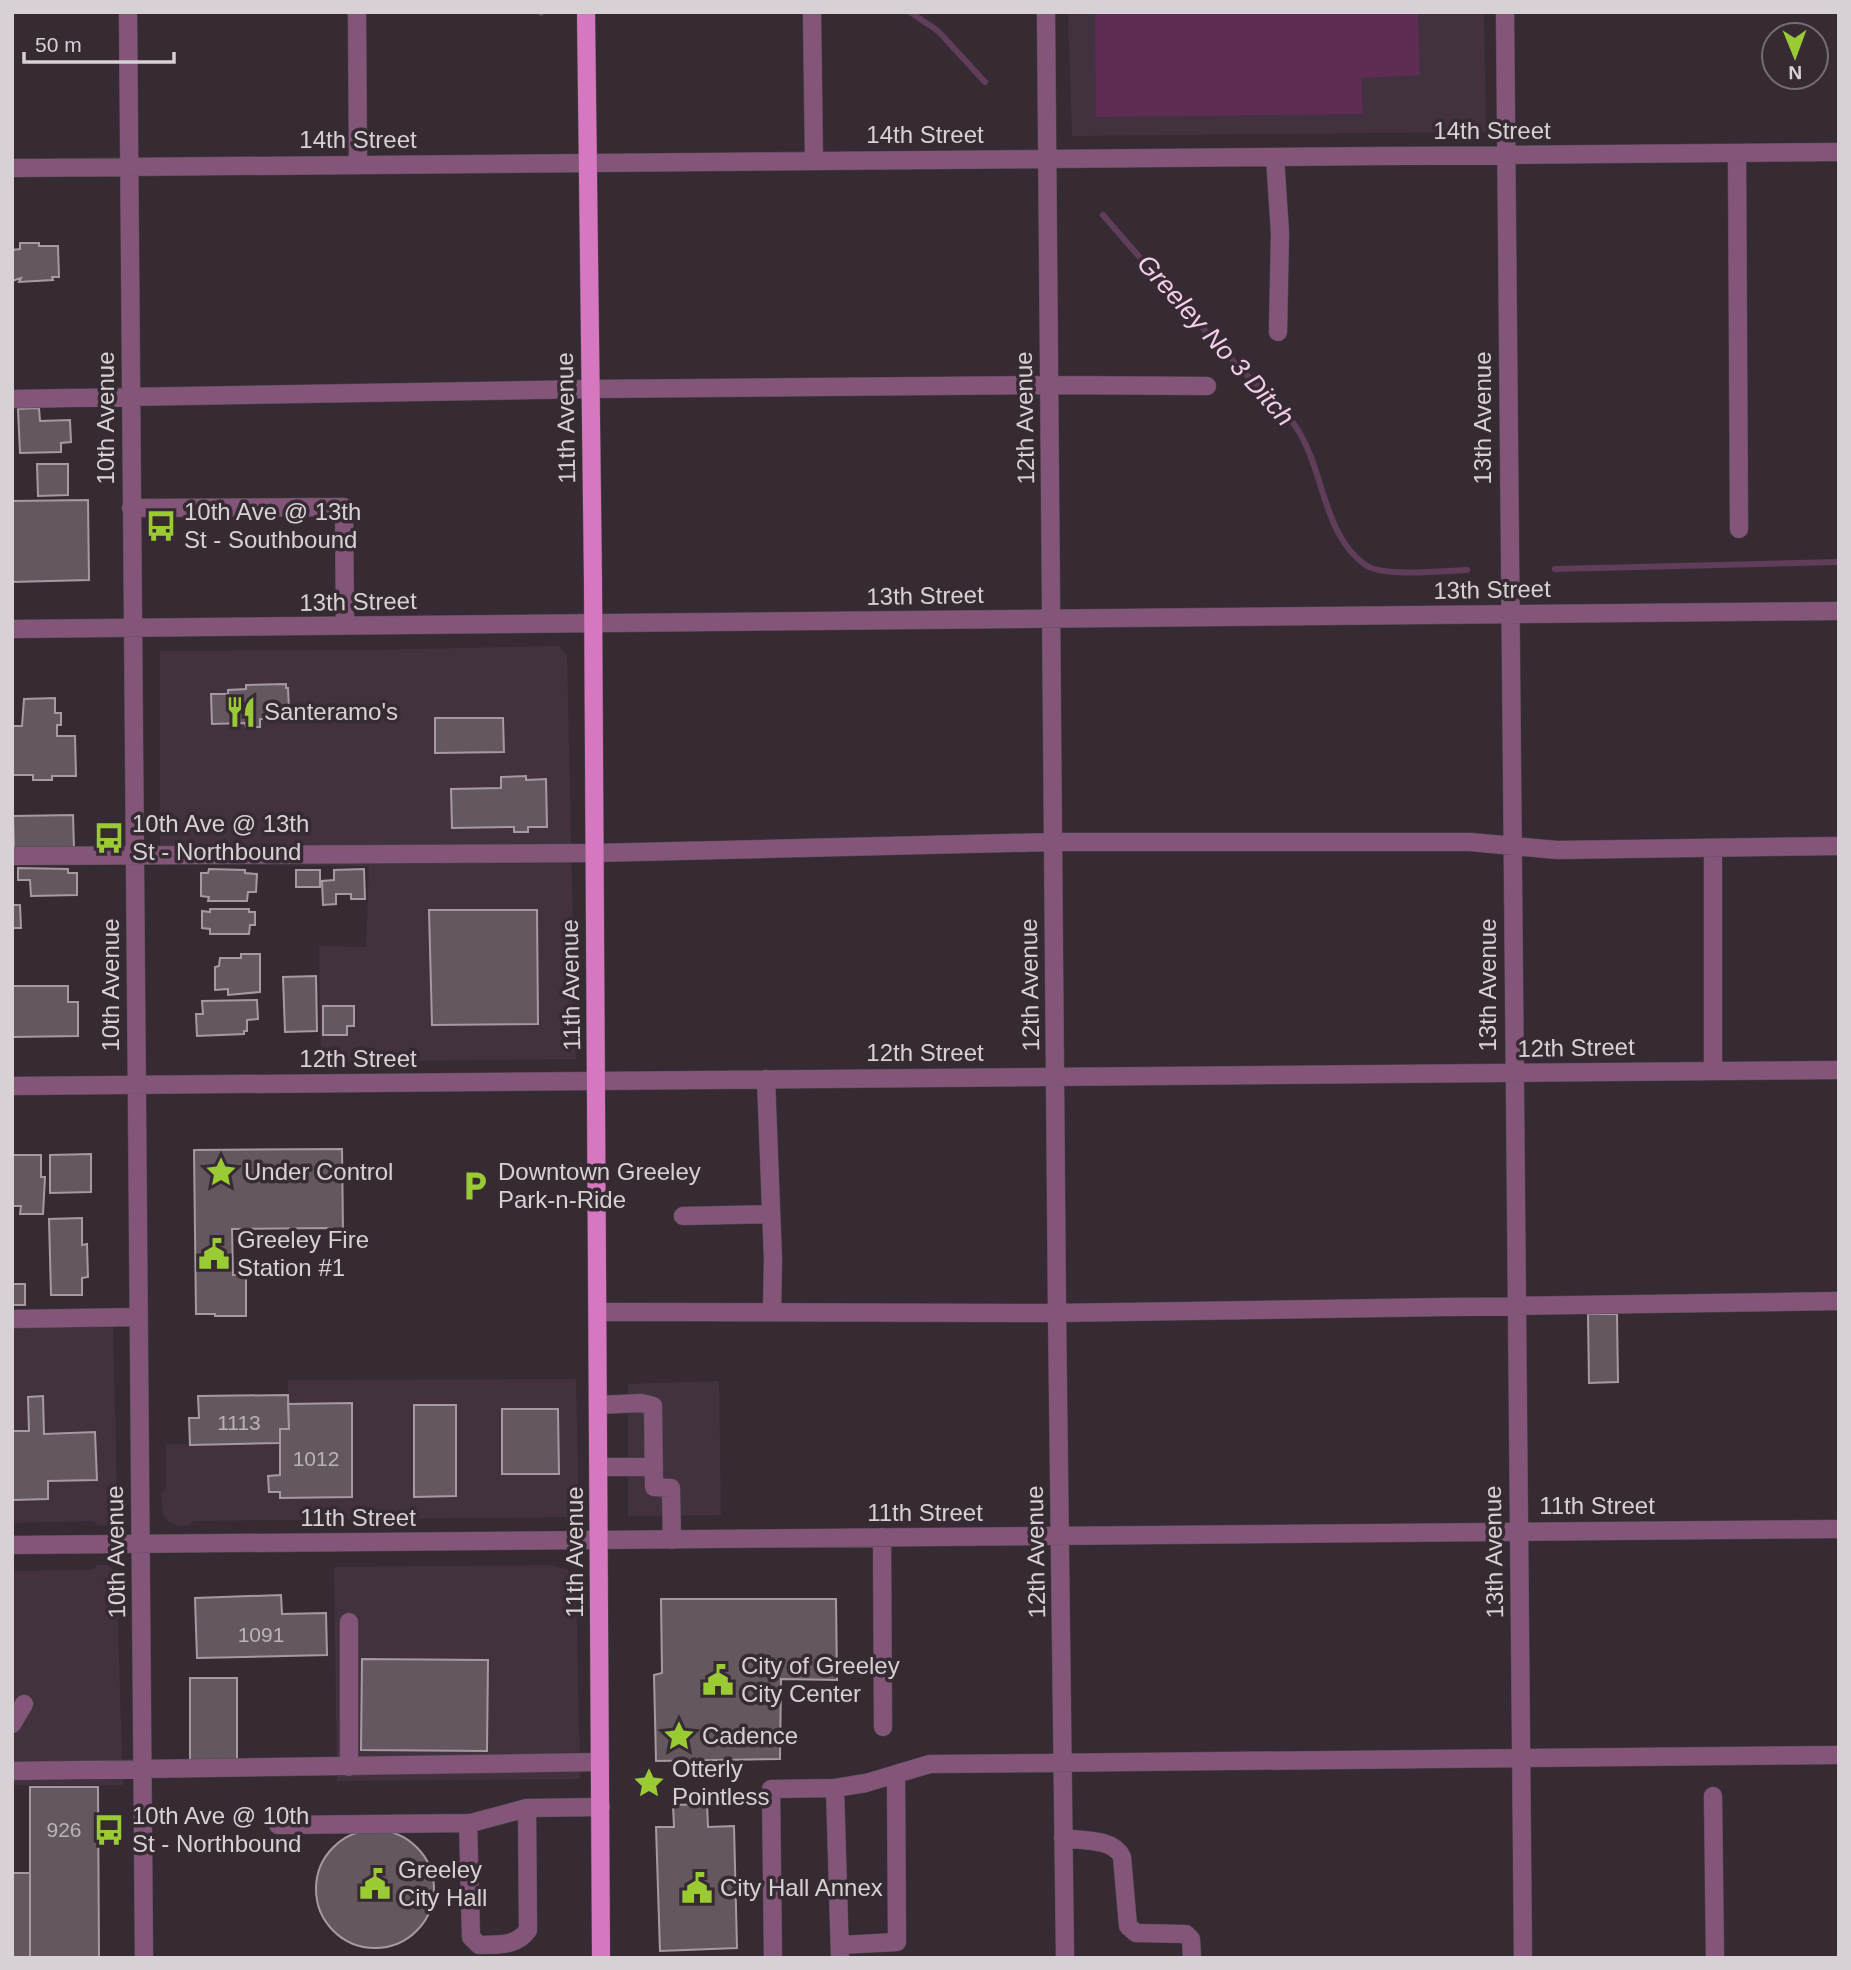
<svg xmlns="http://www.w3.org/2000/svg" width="1851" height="1970" font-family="Helvetica,sans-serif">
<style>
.built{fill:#42323e}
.green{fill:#5f2c54}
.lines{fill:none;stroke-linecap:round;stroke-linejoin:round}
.stream{stroke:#603e5a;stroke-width:6}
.building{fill:#645860;stroke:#a699a2;stroke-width:2}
.minor-casing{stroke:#534950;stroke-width:19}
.major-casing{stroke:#534950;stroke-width:19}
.minor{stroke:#835578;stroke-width:18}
.major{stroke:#d678c0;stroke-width:18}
.labels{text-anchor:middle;stroke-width:7;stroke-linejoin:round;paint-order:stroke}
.number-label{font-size:21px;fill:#bab2b8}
.street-label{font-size:24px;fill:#d7d0d5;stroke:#362b33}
.poi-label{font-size:24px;fill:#d7d0d5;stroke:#362b33;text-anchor:start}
.water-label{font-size:26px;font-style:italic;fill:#f5ceea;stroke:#362b33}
</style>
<rect width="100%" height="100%" fill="#362b33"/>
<path class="built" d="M1068 12H1484L1486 132 1072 136Z
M559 646 567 656 576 1059 321 1062 319 946 366 947 369 866 160 864V651L368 650Z
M113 1326 117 1496 124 1500V1508L116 1521 109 1526 98 1525 93 1521 12 1523V1327Z
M576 1379 579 1517 193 1521 190 1525 179 1526 169 1522 163 1515 161 1494 166 1488V1444L280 1443 289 1428 288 1380Z
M719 1381 721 1515 628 1516V1384Z
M97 1565H108L125 1580V1591L117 1597 123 1785H12V1571L92 1570Z
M550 1565 568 1570 576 1579 580 1779 337 1781 334 1567Z"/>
<path class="green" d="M1095 12H1418L1420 75 1361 78 1363 114 1096 117Z"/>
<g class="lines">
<path class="stream" d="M540 12 541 13
M910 12 938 31 985 82
M1103 215C1147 266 1191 316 1237 365 1254 383 1283 408 1296 427 1325 470 1322 536 1367 566 1385 577 1444 571 1467 570
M1555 569 1839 562"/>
</g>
<path class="building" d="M20 243H39V246H58L59 277H52L53 280 19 282 21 278 12 281V250L20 249Z
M39 408 40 421 70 420 71 442 61 443V452L20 453 18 409Z
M37 464H68V495L38 496Z
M88 500 89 580 12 582V501Z
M286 684V688H288L289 710H285V719H260V727H246L245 723 212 724 211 694H228V690L246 689V685Z
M55 698V713H61V725H57V736H75L76 776H52V780H33V775H12V726H22L24 699Z
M435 718H503L504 752 435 753Z
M526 776V780L546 779 547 827H528V832H514V827L452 828 451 789 501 788V777Z
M73 815 74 848H14L13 816Z
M18 868 68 869V873H77V895L31 896 30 880H18Z
M209 869 245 870V873L257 874 256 892H248L247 901H208L209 897 201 896V873H208Z
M364 869 365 899H351V894H336V904L323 905 322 881 334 880V870Z
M296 870H320V887H296Z
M12 905H20L21 928H12Z
M210 909H249V912H255V925H250L249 934H210V929L202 928V911L210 912Z
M429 910H537L538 1024 432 1025Z
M241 954H260V992L228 995V989L215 990V967L219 966 220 958H241Z
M316 976 317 1031 285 1032 283 977Z
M12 986H68V1002H78V1036L12 1037Z
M257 1000 258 1019 247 1020V1031H244V1034L197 1036 196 1014H203L202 1001Z
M323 1006H354V1026H347V1035H323Z
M342 1149 343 1232H332V1228L232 1229 233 1275H246V1316H215V1314H196L194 1150Z
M91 1154V1192L50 1193V1155Z
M12 1155H41V1177H45L43 1214H20L21 1206H12Z
M82 1218V1245L87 1244 88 1277 82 1278V1295H51L49 1219Z
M12 1284H25V1305H12Z
M1588 1314H1617L1618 1382 1589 1383Z
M288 1395 289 1429H280V1443L190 1445 189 1418H199L198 1396Z
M43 1396 44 1434 95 1432 97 1480 48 1481V1499L12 1500V1431H29L28 1397Z
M352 1403V1497L280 1498V1492H269L268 1476 280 1475V1429H289L288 1404Z
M414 1405H456V1496L414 1497Z
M502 1409H558L559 1474H502Z
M281 1595 282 1614 326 1613 327 1655 197 1658 195 1598Z
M661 1599H836L837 1680 781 1679 780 1759 656 1761 654 1675 662 1673Z
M362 1659 488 1660 487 1751 361 1750Z
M190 1678H237V1760L190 1761Z
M30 1787H98L99 1958H30Z
M707 1804 708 1827 734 1826 737 1948 660 1951 656 1827H674L673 1805Z
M316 1889a59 59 0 1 1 118 0a59 59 0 1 1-118 0Z
M12 1873H30V1958H12Z"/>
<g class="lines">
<defs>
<path id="minor" d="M128 12 144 1958
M357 12 358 165
M1046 12 1057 1313 1065 1958
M1505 12 1523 1958
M812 14 814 161
M1737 154 1739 529
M1275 157 1280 233 1278 332
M12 168 1839 152
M12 399 590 389 1049 385 1207 386
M131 508 344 507 345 626
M12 629 1839 611
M1713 848V1071
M12 856 594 853 1053 842H1470L1557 850 1839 846
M766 1079 773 1260 772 1312
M12 1086 1839 1070
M683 1216 771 1214
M598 1312 1057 1313 1839 1301
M12 1319 138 1317
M599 1405 641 1403 653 1406 654 1487 671 1488 672 1540
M599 1467H654
M882 1537 883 1727
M12 1545 1839 1529
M12 1724 24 1704
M349 1767V1622
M12 1771 600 1762
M1713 1796 1715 1958
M468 1823 471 1937 479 1945C498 1944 516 1947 528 1930L527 1808
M278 1825 471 1823 527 1808 601 1807
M1063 1838C1082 1841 1113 1838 1122 1857L1128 1926 1136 1933 1186 1934 1191 1939 1192 1958
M840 1945 897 1942 896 1774 930 1764 1839 1755
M773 1958 771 1789 835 1788
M840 1958 835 1788 866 1783 896 1774"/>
<path id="major" d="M586 12 593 583 601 1958"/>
</defs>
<use href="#minor" class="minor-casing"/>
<use href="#major" class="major-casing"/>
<use href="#minor" class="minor"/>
<use href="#major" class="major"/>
</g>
<defs>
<symbol id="bus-bare" viewBox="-9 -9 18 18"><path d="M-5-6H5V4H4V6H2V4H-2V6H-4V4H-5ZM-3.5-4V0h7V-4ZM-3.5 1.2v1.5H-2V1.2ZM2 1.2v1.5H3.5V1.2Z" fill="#9bcb34" stroke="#362b33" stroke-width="2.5" paint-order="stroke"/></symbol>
<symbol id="restaurant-bare" viewBox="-9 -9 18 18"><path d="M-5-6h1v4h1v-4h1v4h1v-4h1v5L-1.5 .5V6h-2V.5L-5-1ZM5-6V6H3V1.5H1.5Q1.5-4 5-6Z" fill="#9bcb34" stroke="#362b33" stroke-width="2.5" paint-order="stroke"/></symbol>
<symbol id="sight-bare" viewBox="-9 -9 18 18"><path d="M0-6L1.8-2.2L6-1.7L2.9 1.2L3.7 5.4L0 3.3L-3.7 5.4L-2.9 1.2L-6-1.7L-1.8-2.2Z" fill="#9bcb34" stroke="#362b33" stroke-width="2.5" paint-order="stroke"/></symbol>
<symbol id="parking-bare" viewBox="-9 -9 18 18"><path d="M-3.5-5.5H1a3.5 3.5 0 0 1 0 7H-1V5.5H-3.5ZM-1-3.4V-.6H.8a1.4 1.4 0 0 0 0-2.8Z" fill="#9bcb34" stroke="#362b33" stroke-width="2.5" paint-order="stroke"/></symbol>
<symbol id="civic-bare" viewBox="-9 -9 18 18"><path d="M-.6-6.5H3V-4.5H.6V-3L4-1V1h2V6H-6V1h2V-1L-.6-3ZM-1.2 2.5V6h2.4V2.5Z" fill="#9bcb34" stroke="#362b33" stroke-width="2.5" paint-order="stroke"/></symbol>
</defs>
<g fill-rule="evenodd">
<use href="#bus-bare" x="139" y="504" width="44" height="44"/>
<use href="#restaurant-bare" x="219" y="690" width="44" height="44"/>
<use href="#bus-bare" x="87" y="816" width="44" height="44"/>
<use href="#sight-bare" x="199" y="1150" width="44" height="44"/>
<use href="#parking-bare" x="453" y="1164" width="44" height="44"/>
<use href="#civic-bare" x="192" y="1232" width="44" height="44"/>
<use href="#civic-bare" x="696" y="1658" width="44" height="44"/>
<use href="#sight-bare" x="657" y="1714" width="44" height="44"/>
<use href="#sight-bare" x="627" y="1761" width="44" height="44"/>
<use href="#bus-bare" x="87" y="1808" width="44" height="44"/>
<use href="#civic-bare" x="353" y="1862" width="44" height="44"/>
<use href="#civic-bare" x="675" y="1866" width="44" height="44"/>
</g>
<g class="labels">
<g class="number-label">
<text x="239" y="1430">1113</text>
<text x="316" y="1466">1012</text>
<text x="261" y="1642">1091</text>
<text x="64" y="1837">926</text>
</g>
<g class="street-label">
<text x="1492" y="139">14th Street</text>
<text x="925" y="143">14th Street</text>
<text x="358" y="148">14th Street</text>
<text transform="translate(106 418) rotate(-90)" y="8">10th Avenue</text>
<text transform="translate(566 418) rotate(-91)" y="8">11th Avenue</text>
<text transform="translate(1025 418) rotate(-91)" y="8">12th Avenue</text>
<text transform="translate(1483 418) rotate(-90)" y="8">13th Avenue</text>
<text transform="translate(1492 590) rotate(-1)" y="8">13th Street</text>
<text transform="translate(925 596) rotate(-1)" y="8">13th Street</text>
<text transform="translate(358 602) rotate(-1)" y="8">13th Street</text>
<text transform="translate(111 985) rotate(-90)" y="8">10th Avenue</text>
<text transform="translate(571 985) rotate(-91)" y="8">11th Avenue</text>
<text transform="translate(1030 985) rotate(-91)" y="8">12th Avenue</text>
<text transform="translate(1488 985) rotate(-90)" y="8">13th Avenue</text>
<text transform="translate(1576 1048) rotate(-1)" y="8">12th Street</text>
<text x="925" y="1061">12th Street</text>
<text x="358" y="1067">12th Street</text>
<text x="1597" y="1514">11th Street</text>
<text x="925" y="1521">11th Street</text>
<text x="358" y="1526">11th Street</text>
<text transform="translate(116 1552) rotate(-91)" y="8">10th Avenue</text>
<text transform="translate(575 1552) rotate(-90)" y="8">11th Avenue</text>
<text transform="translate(1036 1552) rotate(-91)" y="8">12th Avenue</text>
<text transform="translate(1494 1552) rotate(-91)" y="8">13th Avenue</text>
</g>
<g class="poi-label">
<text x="184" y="520">10th Ave @ 13th<tspan x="184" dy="28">St - Southbound</tspan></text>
<text x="264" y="720">Santeramo's</text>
<text x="132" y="832">10th Ave @ 13th<tspan x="132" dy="28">St - Northbound</tspan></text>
<text x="244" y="1180">Under Control</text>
<text x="498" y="1180">Downtown Greeley<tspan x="498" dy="28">Park-n-Ride</tspan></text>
<text x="237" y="1248">Greeley Fire<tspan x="237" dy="28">Station #1</tspan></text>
<text x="741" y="1674">City of Greeley<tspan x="741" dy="28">City Center</tspan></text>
<text x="702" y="1744">Cadence</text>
<text x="672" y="1777">Otterly<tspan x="672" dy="28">Pointless</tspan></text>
<text x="132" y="1824">10th Ave @ 10th<tspan x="132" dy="28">St - Northbound</tspan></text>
<text x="398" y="1878">Greeley<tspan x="398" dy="28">City Hall</tspan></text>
<text x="720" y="1896">City Hall Annex</text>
</g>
<g class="water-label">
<text transform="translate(1216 340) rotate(48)" y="9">Greeley No 3 Ditch</text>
</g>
</g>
<rect width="1851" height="1970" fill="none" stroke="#d7d0d5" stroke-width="28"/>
<g transform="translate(1795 56) rotate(179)"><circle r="33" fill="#362b33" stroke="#766d74" stroke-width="2"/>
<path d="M0-5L12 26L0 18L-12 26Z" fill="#9bcb34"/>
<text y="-10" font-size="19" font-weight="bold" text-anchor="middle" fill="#d7d0d5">N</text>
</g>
<path d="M24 52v10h150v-10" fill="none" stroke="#d7d0d5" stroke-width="3.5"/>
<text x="35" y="52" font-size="21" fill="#d7d0d5" stroke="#362b33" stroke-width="5" paint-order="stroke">50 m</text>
</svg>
